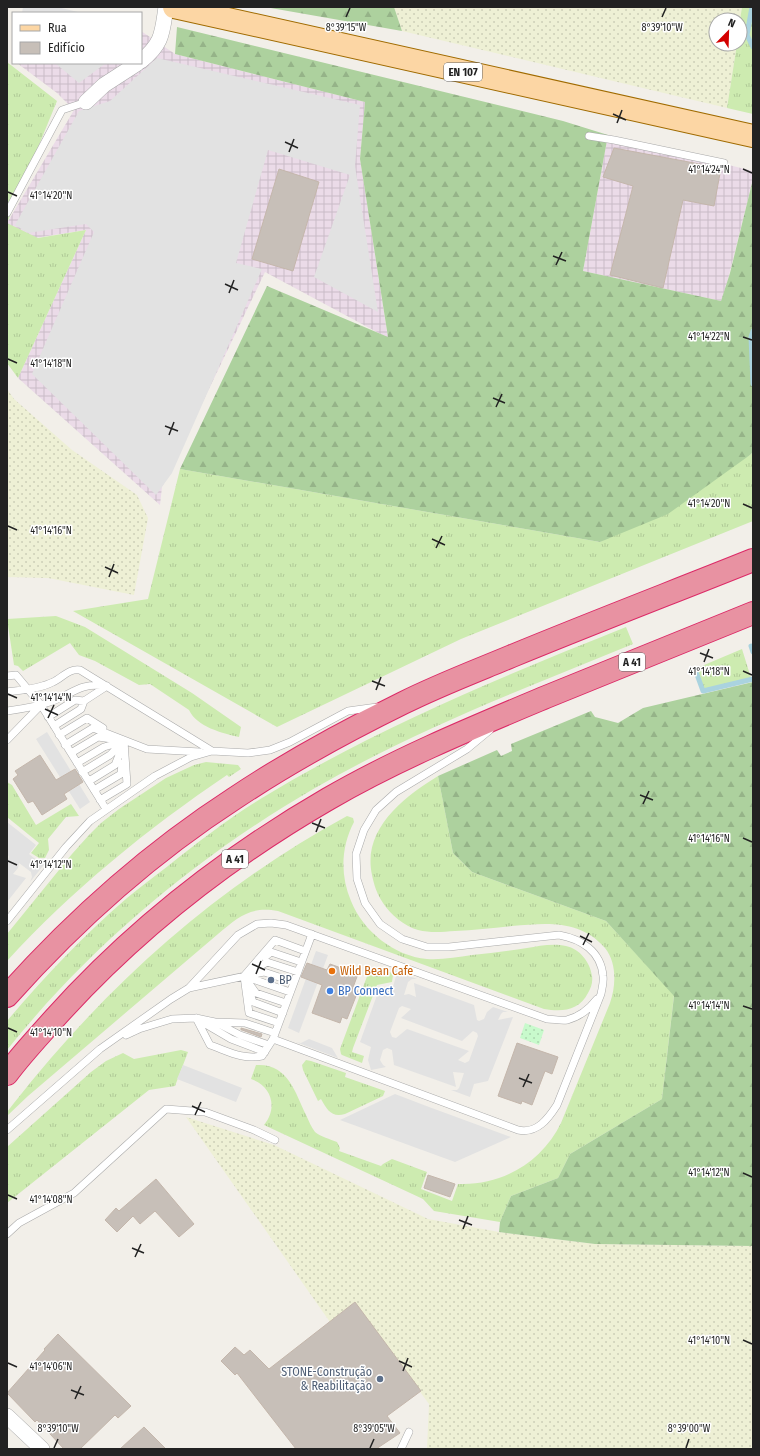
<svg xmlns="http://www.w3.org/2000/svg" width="760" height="1456" font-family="'Fira Sans Condensed',sans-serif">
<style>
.industrial{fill:url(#industrial-grid)}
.farmland{fill:url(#farmland-dots)}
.grass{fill:url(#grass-tufts)}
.forest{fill:url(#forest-firs)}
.park{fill:url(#park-dots)}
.parking{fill:#e2e2e2;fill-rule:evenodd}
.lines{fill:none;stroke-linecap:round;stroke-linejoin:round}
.stream{stroke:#aad3df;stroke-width:5}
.building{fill:#c7bfb8;stroke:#c4b6ab}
.lane-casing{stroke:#a9a9a9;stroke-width:8}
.street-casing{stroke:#a9a9a9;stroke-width:16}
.primary-casing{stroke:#a06b00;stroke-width:24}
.highway-casing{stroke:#dc2a67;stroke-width:24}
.lane{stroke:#fff;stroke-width:7}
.street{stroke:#fff;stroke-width:15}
.primary{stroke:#fcd6a4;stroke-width:22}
.highway{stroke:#e892a2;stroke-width:22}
.ticks{fill:none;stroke:#222;stroke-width:1.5}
.food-dot{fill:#e8710a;stroke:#fff;stroke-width:1.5}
.service-dot{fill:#5c6f8a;stroke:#fff;stroke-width:1.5}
.shop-dot{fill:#3f7fe0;stroke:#fff;stroke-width:1.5}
.labels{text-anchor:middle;stroke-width:3;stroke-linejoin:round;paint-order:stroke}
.shield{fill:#fff;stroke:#646464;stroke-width:1}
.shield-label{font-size:11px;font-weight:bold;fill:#222}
.food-label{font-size:12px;fill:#c56008;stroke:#fff;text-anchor:start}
.service-label{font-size:12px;fill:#4e5e75;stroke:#fff;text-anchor:start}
.shop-label{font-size:12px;fill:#366cbe;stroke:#fff;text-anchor:start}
.ticks-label{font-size:10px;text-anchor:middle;fill:#222;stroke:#fff;stroke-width:3;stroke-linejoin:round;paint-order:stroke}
</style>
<defs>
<pattern id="industrial-grid" width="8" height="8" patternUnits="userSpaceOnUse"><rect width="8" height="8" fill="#ebdbe8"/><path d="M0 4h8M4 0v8" fill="none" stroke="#c9bcc7"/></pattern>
<pattern id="farmland-dots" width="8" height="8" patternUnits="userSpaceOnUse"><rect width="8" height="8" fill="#eef0d5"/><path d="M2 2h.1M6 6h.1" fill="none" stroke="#ccceb7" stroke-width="1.8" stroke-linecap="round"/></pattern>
<pattern id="grass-tufts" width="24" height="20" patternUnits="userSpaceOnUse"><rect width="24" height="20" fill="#cdebb0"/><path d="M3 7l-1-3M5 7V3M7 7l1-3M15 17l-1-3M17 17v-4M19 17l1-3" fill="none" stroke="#b0c997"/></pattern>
<pattern id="forest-firs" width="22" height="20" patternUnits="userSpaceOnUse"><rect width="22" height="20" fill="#add19e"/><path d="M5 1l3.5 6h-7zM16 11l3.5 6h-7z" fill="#95b388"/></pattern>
<pattern id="park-dots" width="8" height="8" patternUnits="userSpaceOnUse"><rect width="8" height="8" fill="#c8facc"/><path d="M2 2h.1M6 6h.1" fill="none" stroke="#acd6af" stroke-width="1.8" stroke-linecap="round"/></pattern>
</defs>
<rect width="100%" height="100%" fill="#f2efe9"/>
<path class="industrial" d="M141 31 175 54 365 102 360 159 388 338 265 272 162 487 160 505 18 378 86 230 28 239 7 223 74 110 57 93 17 63H141Z
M608 135 753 171V179L727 283 721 301 583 271Z"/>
<path class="farmland" d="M394 7H742L740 20H716V44H737L727 108 402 31Z
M7 389 14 399 72 450 137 495 148 518 134 595 48 578 7 577Z
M186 1117 274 1145 428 1219 499 1232 595 1244 753 1246V1449H427L429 1404 355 1303 330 1322Z"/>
<path class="grass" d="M742 7H753V114L727 108 737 44H740V20Z
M7 62 57 101 7 223Z
M7 223 38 238 86 230 18 378 7 363Z
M753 452V521L461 639 277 727 73 611 148 599 180 469 600 542 750 455Z
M56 616 85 627 192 693 241 727 239 737C222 733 197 727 189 710L150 684 139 685 95 661 79 655 70 643 23 671 18 666 14 665 7 619Z
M626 627 633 644C525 688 416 730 315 788 198 856 92 944 7 1050V1021C44 977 84 935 127 898 140 887 154 877 168 866 198 842 229 818 262 798 377 728 501 677 626 627Z
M742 649 751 678 704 689 697 668Z
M206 762 238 765 241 769 229 777 227 775C147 829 72 890 7 961V934L72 854 89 835 101 823 119 809 166 778 194 765Z
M438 776 453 853 472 872 606 921 674 995 662 1099 570 1154 558 1178 511 1196 500 1222 434 1211 423 1199 264 1125C278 1108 272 1086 251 1079L256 1065C288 1063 295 1092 306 1115 309 1121 311 1127 315 1132 321 1137 330 1139 337 1142L340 1148 339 1151 381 1166 383 1164 392 1159 427 1172 421 1189 452 1201 458 1184C502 1186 542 1162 561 1123L610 1003C616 986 617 963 605 948 580 919 546 923 512 926 493 928 474 930 455 931 442 932 430 933 418 930 404 926 391 915 383 903 377 894 374 885 372 875 362 829 404 797 438 776Z
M7 782 12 785 36 825 71 804 79 816 66 817 48 839 49 850 45 858H39L31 853 39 843 7 817Z
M347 816 353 818 354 822C341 847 340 875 351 901 363 931 394 956 427 959 442 960 457 957 472 955 490 953 508 951 527 948 539 946 553 943 566 946 580 949 590 962 592 976 593 982 591 988 588 993 579 1011 562 1012 544 1009L278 911C250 906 238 917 218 934L28 1096 7 1116V1112L14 1103C106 986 216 887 347 816Z
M375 967 390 972 393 975 392 982 377 985 353 1048 352 1052 364 1056 362 1063 342 1055 341 1054 340 1049 369 971Z
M181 1050 188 1052 175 1086 149 1090 7 1203V1147L91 1072 106 1061 123 1053 134 1059Z
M306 1060 311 1061 346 1073 345 1077 385 1091 383 1096 345 1114C332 1118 327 1110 321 1099L318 1101 303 1070 302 1065Z"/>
<path class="forest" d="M265 7H394L402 31Z
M177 27 563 121 608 135 583 271 721 301 730 273 753 179V452L750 455 668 514 600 542 180 469 267 286 388 337 360 159 365 102 175 54Z
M753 682V1246L595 1244 499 1232 500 1222 511 1196 558 1178 570 1154 662 1099 674 996 606 921 472 872 453 853 438 776 497 750 501 756 512 751 511 744 591 711 595 717 618 723 643 708Z"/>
<path class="park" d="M525 1023 544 1030 539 1045 520 1038Z"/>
<path class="parking" d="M23 7H57L82 13H22Z
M157 58 360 105 355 166 378 312 314 277 350 175 268 150 236 263 262 269 172 473 156 495 32 374 94 232 86 224 28 233 15 225 79 111 110 101Z
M55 63H106L79 83Z
M47 732 90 802 80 809 36 739Z
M7 822 36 845 29 854 39 862 47 861 30 882 32 877 31 872 19 863 18 868 13 874 26 878 7 902V862L9 857 7 853Z
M316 951 328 955 299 1033 288 1028Z
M391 969 417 979H412L408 982 404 995 409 994 416 997 414 983 474 1005 477 1020 479 1021 484 1019 487 1012 493 1007 508 1012H503L501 1014 498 1020 513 1017 488 1081 474 1084 470 1097 451 1090H457L459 1088 464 1073 453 1072 456 1087 394 1065 392 1050 387 1048 383 1050 380 1060 383 1065 386 1067 371 1070 368 1060 371 1047 360 1042 380 987 392 991 396 976 395 972ZM402 1006 411 1009 401 1018 462 1041 473 1031 477 1033 478 1036 469 1061 465 1063 458 1060 469 1051 407 1029 396 1038 392 1037 390 1032 399 1008Z
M309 1039 332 1048 338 1058 296 1042 301 1043Z
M183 1065 242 1088 236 1102 177 1079Z
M395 1094 429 1107 511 1137 455 1162 340 1120Z"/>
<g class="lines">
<path class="stream" d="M752 7 747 35 753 47
M753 331 751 337 753 384
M751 646 753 652
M695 669 703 691 753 679"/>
</g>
<path class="building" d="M614 148 721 168 714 206 683 200 663 288 610 275 633 186 603 177Z
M279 169 319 182 293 271 252 259Z
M40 755 56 780 75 769 83 782 64 794 67 799 42 815 33 801 28 803 13 779 18 775 15 771Z
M307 963 327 970 330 964 358 974 352 990 358 991 347 1019 342 1017 340 1023 312 1013 322 985 301 977Z
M241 1028 262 1034 261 1037 242 1030H241Z
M517 1043 558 1057 552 1074 545 1071 532 1105 522 1101 521 1104 498 1096Z
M428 1175 455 1184 450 1197 424 1188Z
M156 1179 194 1224 179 1237 155 1211 140 1224 133 1216 117 1232 105 1220 116 1208 119 1211Z
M355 1302 421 1391 387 1416 400 1433 376 1449H296L237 1373 235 1375 221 1361 235 1347 244 1355 250 1350 269 1369Z
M58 1334 131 1406 118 1418 115 1415 80 1449H64L37 1420 35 1422 7 1393 45 1350 44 1349Z
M144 1427 166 1449H120Z"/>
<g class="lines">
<defs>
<path id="lane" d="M589 136 614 140 724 163
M7 213 62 110 86 102
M7 676 16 675 41 705 106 809
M7 692C22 690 39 689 53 682 62 678 69 668 80 670L212 751
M7 711C21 709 36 707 50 702 71 695 80 682 105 686
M48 717 75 700 84 701
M54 726 81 709 84 701 107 686
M59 735 87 718 103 728
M7 740 41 705
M65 745 93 728 147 749 200 752
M71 753 98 737 112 739
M77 763 104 747 124 741
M82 772 110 755 123 742
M89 781 115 765 123 745
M94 790 121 774 122 763
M100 800 127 784 124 741
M7 921 66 847 90 821 155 776 191 757 212 751 248 753 270 750 290 742 348 711 377 707
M265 957 271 952 301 962
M249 973 267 962 298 972
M244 976 290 992
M245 978 256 993 286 1003
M189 988 264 972 294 982
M250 993 253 1002 283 1013
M196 1018 210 1045C228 1051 242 1060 262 1056L273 1039 312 934
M202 1022 231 1039 265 1052
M217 1023 240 1035 269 1045
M279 1023 249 1013 244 976 275 940 305 951
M126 1035 139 1029 172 1019 196 1018 215 1022 245 1023 275 1033
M273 1039 518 1130C537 1134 548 1119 557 1105L601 994C602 988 604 982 603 976 601 951 581 939 559 935L449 947H427L402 939 380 924 365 903 357 879 356 854 364 830 376 810 396 792 467 749 490 730
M7 1130 100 1049 171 999 189 988 238 935 257 924 271 923 286 925 547 1019C553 1019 562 1021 567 1020 579 1017 590 1008 597 999
M7 1234 19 1223 74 1193 166 1109 205 1112 254 1130 275 1140
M401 1449 409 1432"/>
<path id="street" d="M141 61C163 43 162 33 166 7
M86 102 104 85 138 63
M7 1416 42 1449"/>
<path id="primary" d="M174 7 753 136"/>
<path id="highway" d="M7 996C74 921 150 853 235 798 289 762 346 731 403 703 439 685 476 671 512 656 592 623 673 592 753 560
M7 1074C21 1055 38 1037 54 1019 132 932 226 858 328 799 397 759 472 728 546 697 615 669 684 641 753 613"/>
</defs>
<use href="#lane" class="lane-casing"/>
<use href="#street" class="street-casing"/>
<use href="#primary" class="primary-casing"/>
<use href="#highway" class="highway-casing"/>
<use href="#lane" class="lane"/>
<use href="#street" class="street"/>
<use href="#primary" class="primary"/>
<use href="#highway" class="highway"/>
</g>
<path class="ticks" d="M346 17 350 8M662 17 666 8M613 114 626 120M617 123 622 110M285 142 298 148M289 152 294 139M743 169 752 173M8 192 17 196M553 256 566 261M556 265 562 252M225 284 238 290M229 293 234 280M743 337 752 340M8 359 17 363M493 398 505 403M496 407 502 394M165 426 178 431M169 435 174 422M743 504 752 508M8 526 17 530M432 539 445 545M436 548 442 536M105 567 118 573M109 577 114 564M700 653 713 658M704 662 709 649M743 671 752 675M372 681 385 686M376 690 381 677M8 694 17 698M45 709 58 715M48 718 54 705M640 795 653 800M643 804 649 791M312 823 325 828M316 832 321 819M743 838 752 842M8 861 17 865M580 936 592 942M583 945 589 933M252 964 265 970M256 974 261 961M743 1006 752 1009M8 1028 17 1032M519 1078 532 1083M523 1087 529 1074M192 1106 205 1112M195 1115 201 1102M743 1173 752 1177M8 1195 17 1199M459 1220 472 1225M463 1229 468 1216M132 1248 144 1253M135 1257 141 1244M743 1340 752 1344M399 1361 412 1367M8 1363 17 1367M403 1371 408 1358M71 1390 84 1395M75 1399 81 1386M54 1448 58 1439M370 1448 374 1439M686 1448 689 1439"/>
<circle class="food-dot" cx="332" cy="971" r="4"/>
<g class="service-dot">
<circle cx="271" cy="980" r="4"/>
<circle cx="380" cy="1379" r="4"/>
</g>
<circle class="shop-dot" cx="330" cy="991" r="4"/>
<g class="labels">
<g class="shield">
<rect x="444" y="63" width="38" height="18" rx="3"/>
<rect x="619" y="653" width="26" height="18" rx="3"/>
<rect x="222" y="850" width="26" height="18" rx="3"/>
</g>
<g class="shield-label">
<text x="463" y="76">EN 107</text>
<text x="632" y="666">A 41</text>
<text x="235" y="863">A 41</text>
</g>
<g class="food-label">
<text x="340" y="975">Wild Bean Cafe</text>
</g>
<g class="service-label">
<text x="279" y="984">BP</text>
<text x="372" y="1376" text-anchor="end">STONE-Construção<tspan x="372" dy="14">&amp; Reabilitação</tspan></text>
</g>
<g class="shop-label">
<text x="338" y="995">BP Connect</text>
</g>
</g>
<g class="ticks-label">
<text x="346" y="31">8°39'15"W</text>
<text x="662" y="31">8°39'10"W</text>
<text x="709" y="173">41°14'24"N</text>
<text x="51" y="199">41°14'20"N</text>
<text x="709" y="340">41°14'22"N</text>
<text x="51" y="367">41°14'18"N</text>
<text x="709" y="507">41°14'20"N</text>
<text x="51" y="534">41°14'16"N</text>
<text x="709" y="675">41°14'18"N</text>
<text x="51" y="701">41°14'14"N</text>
<text x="709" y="842">41°14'16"N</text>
<text x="51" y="868">41°14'12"N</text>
<text x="709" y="1009">41°14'14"N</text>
<text x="51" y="1036">41°14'10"N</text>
<text x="709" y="1176">41°14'12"N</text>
<text x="51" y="1203">41°14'08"N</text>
<text x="709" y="1344">41°14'10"N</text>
<text x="51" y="1370">41°14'06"N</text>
<text x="58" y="1432">8°39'10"W</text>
<text x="374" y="1432">8°39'05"W</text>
<text x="689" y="1432">8°39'00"W</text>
</g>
<rect width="760" height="1456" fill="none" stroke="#222222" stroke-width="16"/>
<rect x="12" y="12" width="130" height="52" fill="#ffffff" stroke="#a7a7a7"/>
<rect x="20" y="25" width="20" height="6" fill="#fcd6a4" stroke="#a7a7a7"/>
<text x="48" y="32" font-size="12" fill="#222222">Rua</text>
<rect x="20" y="42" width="20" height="12" fill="#c7bfb8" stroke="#a7a7a7"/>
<text x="48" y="52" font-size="12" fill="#222222">Edifício</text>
<g transform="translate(728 32) rotate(23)"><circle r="19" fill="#ffffff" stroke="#a7a7a7"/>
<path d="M0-3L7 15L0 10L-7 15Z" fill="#d40000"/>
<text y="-6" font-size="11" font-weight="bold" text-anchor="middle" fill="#222222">N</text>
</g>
</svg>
